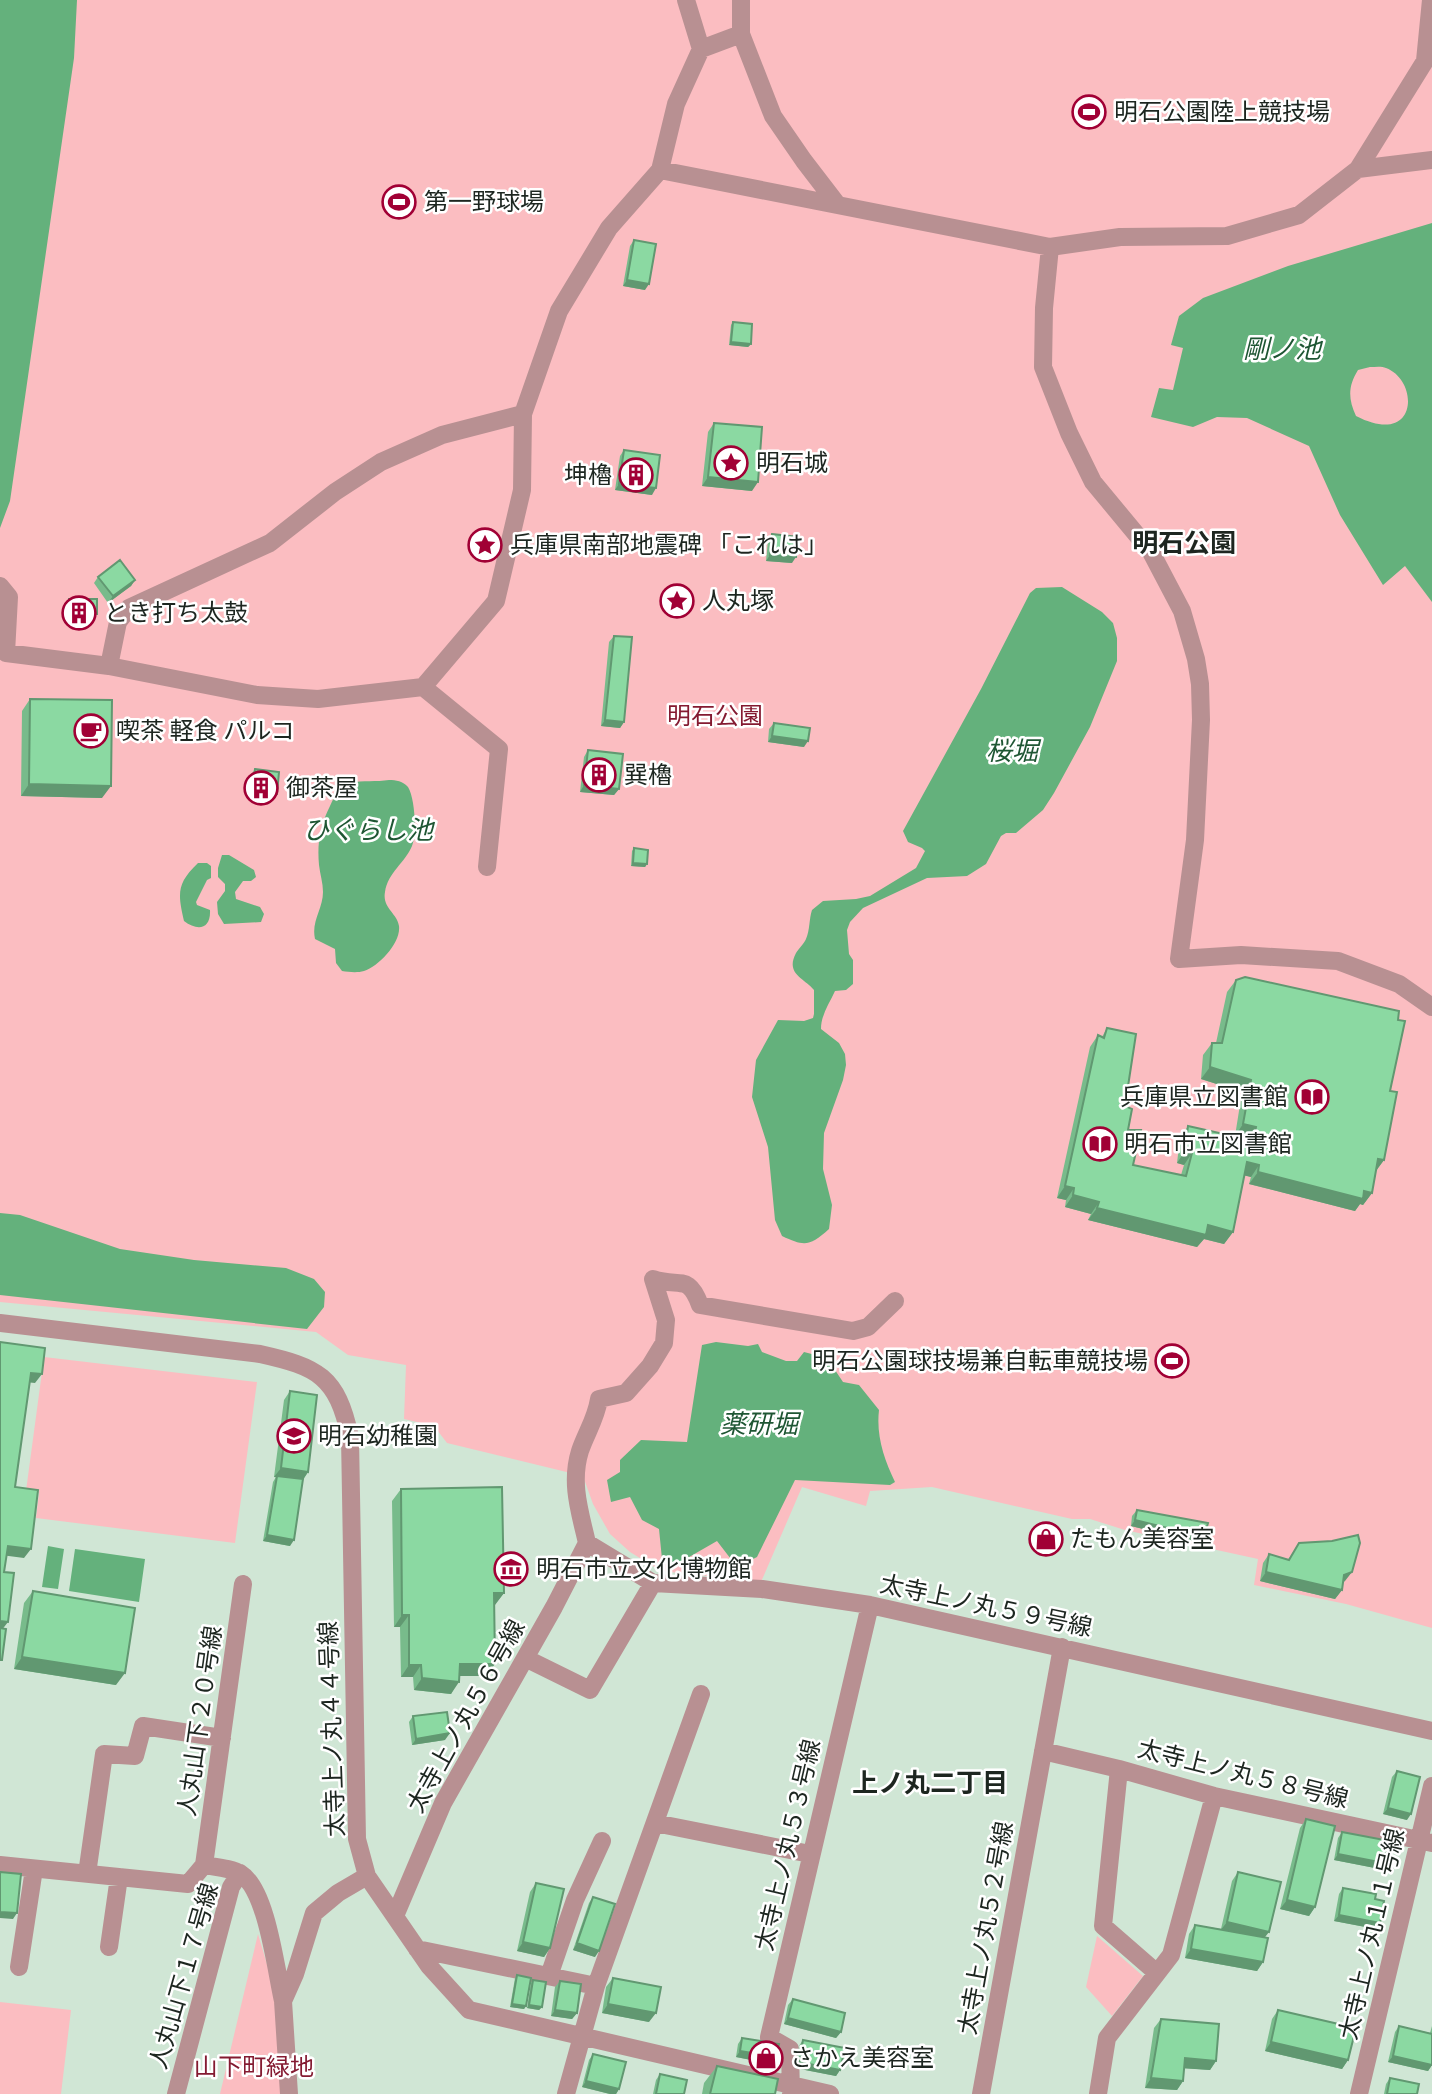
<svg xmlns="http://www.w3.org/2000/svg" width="1432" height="2094" font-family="'IBM Plex Sans','Noto Sans JP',sans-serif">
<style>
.green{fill:#fbbdc1}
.water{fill:#64b17c;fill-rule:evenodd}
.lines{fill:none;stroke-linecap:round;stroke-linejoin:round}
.minor{stroke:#b89092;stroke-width:18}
.wall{fill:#78bb8b}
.shaded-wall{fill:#619871}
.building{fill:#8bd9a2;stroke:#619871;stroke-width:2}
.labels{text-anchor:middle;stroke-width:5;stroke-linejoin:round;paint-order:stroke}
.poi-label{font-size:24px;fill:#1d2620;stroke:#fff;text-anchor:start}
.park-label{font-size:24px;fill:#841a31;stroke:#fff}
.street-label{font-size:24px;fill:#1d2620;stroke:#fff}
.water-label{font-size:26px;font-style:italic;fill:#1e5633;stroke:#fff}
.neighbourhood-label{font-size:26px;font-weight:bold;fill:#1d2620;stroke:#fff}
</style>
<rect width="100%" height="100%" fill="#d0e6d5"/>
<path class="green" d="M0 0H1432V1628L1346 1604 1254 1585 1258 1559 1125 1530 1090 1519H1072L932 1487 870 1491 866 1506 802 1487 761 1582 661 1571 630 1552 610 1534 593 1504 583 1476 447 1443 434 1426 404 1419 406 1365 348 1355 316 1332 0 1302Z
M44 1357 257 1382 235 1543 36 1518 39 1493 26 1491Z
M258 1934 274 1988 282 2094H220Z
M1097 1936 1143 1976 1112 2016 1086 1987Z
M0 2002 71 2010 61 2094H0Z"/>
<path class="water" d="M0 0H77L74 58 10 501 0 528Z
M1432 223V602L1405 566 1383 585 1340 515 1309 446 1247 418 1217 417 1193 427 1151 417 1159 388 1173 390 1183 348 1171 345 1179 316 1203 298 1288 266ZM1370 367C1375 367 1382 366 1386 368 1420 381 1418 448 1356 416 1348 399 1348 386 1358 370Z
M1062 587 1102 612 1113 623 1117 638V661L1090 727 1054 793 1043 810 1016 833H1006L1001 836 986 864 967 876 927 878 863 908 850 922 847 930 849 954 853 960V984L846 990 835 991C829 1004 821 1015 821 1029L839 1043 845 1054 846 1065 843 1080 824 1133 823 1169 832 1205 829 1229C810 1246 805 1247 782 1236L775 1220 768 1147 752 1097 756 1060 778 1020 804 1021 813 1018 814 1014V990C804 978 785 974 796 953 799 948 804 944 806 939 810 930 809 919 812 910L823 901 856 899 870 896 916 868 925 851 922 848 908 842 903 831 981 689 1030 593 1036 588Z
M389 780C396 780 403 781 408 787 415 798 417 834 412 846 405 863 388 872 385 892 382 908 397 913 399 926 401 943 379 966 364 971 357 973 349 972 342 971L336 963 335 949 315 939C311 921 323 909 323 892 323 883 320 874 319 865 317 843 320 826 330 806 335 795 339 787 351 783 362 780 377 782 389 780Z
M222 855H229L254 870 256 877 251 881H243L235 892 236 899 260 907 264 914 261 922 224 924 218 914 217 902 225 891V884L218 877V868Z
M198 863H207L211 866V878L207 880 196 902 197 905 210 910C211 930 197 931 184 921 178 894 176 884 198 863Z
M0 1213 20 1215 120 1249 194 1260 286 1268 314 1279 325 1292 324 1307 307 1329 0 1295Z
M716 1342 748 1346 758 1344 762 1352 786 1361H797L804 1352 827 1358 843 1382 859 1385 879 1410C876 1436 884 1459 895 1482L890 1485 795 1480 757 1557 737 1567 717 1541 677 1564 662 1559 659 1529 642 1520 630 1497 611 1502 607 1480 620 1472V1460L641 1440 687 1442 702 1345Z
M48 1546 64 1549 58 1589 42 1587Z
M75 1549 145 1559 139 1602 69 1591Z"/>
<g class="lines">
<path class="minor" d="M686 0 701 49
M741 0V34L773 116 804 161 837 204
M1358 169 1432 160
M660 170 1050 247 1120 237 1227 236 1299 215 1358 169 1425 61 1431 0
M1050 247 1044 308 1043 367 1069 433 1093 482 1151 552 1182 611 1196 659 1200 684 1201 720 1195 840 1179 959 1241 955 1338 961 1399 984 1432 1007
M0 586 9 597 6 653 109 666 257 695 318 699 423 687 496 601 522 490 523 414 559 311 609 228 660 170 676 104 701 49 741 34
M109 666 118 622 129 608 270 543 335 492 381 462 442 435 523 414
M423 687 499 749 487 867
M895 1301 868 1327 853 1331 700 1305C688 1273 680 1288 653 1279L666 1320 664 1343 650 1366 626 1393 599 1399C596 1419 586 1433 580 1451 570 1483 580 1512 587 1543L653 1583 762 1589 870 1605 1432 1731
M0 1323 260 1354C318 1367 337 1376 350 1437L357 1839 367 1876 429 1966 469 2010 830 2094
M525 1658 590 1690 653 1583
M1043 1751 1119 1769 1214 1796 1432 1843
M1119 1769 1103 1926 1157 1973
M655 1823 810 1854
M0 1865 188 1884 204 1865C215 1867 232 1868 241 1874 267 1890 276 1971 283 2001L295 1974 314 1913 338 1893 367 1876
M204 1865 243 1584
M87 1874 104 1754 135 1756 143 1726 222 1738
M395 1916 443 1803 554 1607 587 1543
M109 1947 119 1877
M417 1949 596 1986
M19 1967 34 1869
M549 1976 575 1900 602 1841
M283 2001 289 2094
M176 2094 231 1887 240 1873
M566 2094 596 1986 701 1694
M791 2094 790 2049 769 2037 870 1605
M981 2094 1062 1647
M1098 2094 1107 2038 1171 1955 1214 1796
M1359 2094 1432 1786"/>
</g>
<path class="wall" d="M634 240 645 290 623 286 630 246Z
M733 322 751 344 748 347 729 345 731 325Z
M714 423 752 491 702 486 708 432Z
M624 450 652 495 615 490 620 456Z
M772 534 792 563 766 561 768 540Z
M98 577 135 580 131 586 108 603 94 583Z
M69 599 97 614 92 620H65V605Z
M614 636 624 722 620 728 601 726 609 642Z
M30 699 102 798 21 796 22 711Z
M774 723 804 747 768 742 769 729Z
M588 750 619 789 614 795 580 792 584 757Z
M255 769 272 800 248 797 251 775Z
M634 848 647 864 645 867 631 866 632 851Z
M1236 980 1390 1091 1384 1160 1376 1171 1372 1193 1363 1205 1360 1204 1355 1211 1249 1184 1251 1177 1244 1175 1233 1232 1224 1244 1204 1239 1197 1247 1088 1220 1091 1214 1065 1207 1066 1200 1057 1198 1090 1047 1098 1035 1102 1037 1107 1028 1125 1106 1133 1165 1181 1175 1184 1165 1177 1163 1180 1138 1188 1126 1225 1140 1246 1146 1248 1139 1235 1136 1242 1092 1201 1079 1203 1055 1212 1043H1216L1227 992Z
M290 1391 308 1472 303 1480 290 1546 263 1541 273 1482 276 1477H274L284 1400Z
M401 1489 504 1593 494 1605 486 1676H460L451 1694 414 1690 413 1677H401L400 1627H394L392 1501Z
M1137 1510 1204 1537 1200 1543 1131 1526 1132 1516Z
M1299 1543 1345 1581 1343 1582 1342 1590 1335 1599 1260 1581 1263 1563 1269 1554 1288 1560Z
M33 1591 116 1685 14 1669 24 1603Z
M413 1716 445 1740 412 1745 409 1722Z
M1397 1771 1407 1820 1383 1814 1392 1777Z
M1306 1819 1315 1907 1309 1916 1280 1909 1300 1828Z
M1342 1832 1389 1857 1386 1856 1384 1863 1380 1869 1334 1860 1338 1838Z
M1238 1872 1265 1937 1263 1962 1257 1971 1185 1958 1189 1934 1195 1925 1221 1929 1232 1881Z
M536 1883 550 1948 544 1957 517 1951 530 1892Z
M1343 1888 1375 1899 1380 1923 1376 1929 1334 1921 1339 1894Z
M593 1897 595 1957 573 1950 589 1903Z
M517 1975 526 2006 524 2009 510 2007 515 1978Z
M613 1978 649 2022 602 2013 606 1987Z
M533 1980 542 2007 539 2010 527 2008 531 1983Z
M560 1981 577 2013 572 2019 551 2016 555 1987Z
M793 1999 841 2032 836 2038 784 2024 788 2005Z
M1278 2010 1348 2060 1342 2069 1265 2051 1272 2019Z
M1161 2019 1216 2061 1210 2070 1184 2068 1183 2081 1177 2090 1145 2088 1154 2028Z
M1399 2026 1430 2033 1432 2026V2065L1428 2071 1388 2062 1395 2032Z
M742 2038 776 2057 772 2064 736 2057 738 2044Z
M803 2040 840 2070 836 2076 795 2068 799 2046Z
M593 2054 619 2089 616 2094H610L582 2087 589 2060Z
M717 2066 775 2094H702L704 2083Z
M660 2074 684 2094H653L656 2080Z
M1390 2078 1417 2094H1384L1386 2084Z"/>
<path class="shaded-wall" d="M627 280 649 284 645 290 623 286Z
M731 342 751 344 748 347 729 345Z
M708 477 758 482 752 491 702 486Z
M619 484 656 488 652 495 615 490Z
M770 555 796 557 792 563 766 561Z
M135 580 131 586 108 603 113 596Z
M69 614H97L92 620H65Z
M605 720 624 722 620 728 601 726Z
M772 736 808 741 804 747 768 742Z
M29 784 111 786 102 798 21 796Z
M584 785 619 789 614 795 580 792Z
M252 791 277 794 272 800 248 797Z
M633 863 647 864 645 867 631 866Z
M1210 1067 1251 1080 1242 1092 1201 1079Z
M1243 1124 1256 1127 1248 1139 1235 1136Z
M1185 1151 1192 1153 1184 1165 1177 1163Z
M1378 1159 1384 1160 1375 1172Z
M1247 1162 1259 1165 1251 1177 1238 1174Z
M1258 1172 1364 1191 1372 1193 1363 1205 1360 1204 1355 1211 1249 1184Z
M1065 1186 1074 1188 1066 1200 1057 1198Z
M1073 1195 1099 1202 1091 1214 1065 1207Z
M1097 1208 1208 1225 1233 1232 1224 1244 1204 1239 1197 1247 1088 1220Z
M31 1373 42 1374 35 1383 25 1382Z
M281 1468 308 1472 302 1481 274 1477Z
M1135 1520 1204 1537 1200 1543 1131 1526Z
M267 1535 294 1540 290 1546 263 1541Z
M8 1546 31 1549 24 1558 1 1555Z
M1266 1572 1342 1590 1335 1599 1260 1581Z
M1352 1572 1345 1581 1338 1584 1344 1575Z
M494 1593H504L495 1605H486Z
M402 1615H409L400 1627H394Z
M0 1621 8 1622 1 1631H0Z
M22 1657 125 1673 116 1685 14 1669Z
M460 1664H495L486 1676H452Z
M409 1665H421L413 1677H401Z
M422 1678 459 1682 451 1694 414 1690Z
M450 1733 445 1740 412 1745 416 1739Z
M1388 1808 1411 1814 1407 1820 1383 1814Z
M1387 1849 1393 1851 1389 1857 1382 1855Z
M1338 1854 1384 1863 1380 1869 1334 1860Z
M1287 1900 1315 1907 1309 1916 1280 1909Z
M0 1912 17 1913 13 1919 0 1918Z
M1339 1915 1380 1923 1376 1929 1334 1921Z
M1227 1922 1269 1932 1262 1941 1220 1931Z
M523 1942 550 1948 544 1957 517 1951Z
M577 1943 599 1951 595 1957 573 1950Z
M1191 1949 1263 1962 1257 1971 1185 1958Z
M512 2004 526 2006 524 2009 510 2007Z
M608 2004 656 2013 649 2022 602 2013Z
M529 2005 542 2007 539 2010 527 2008Z
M555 2010 577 2013 572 2019 551 2016Z
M788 2018 841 2032 836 2038 784 2024Z
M1271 2042 1348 2060 1342 2069 1265 2051Z
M740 2051 776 2057 772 2064 736 2057Z
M1393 2056 1432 2065 1428 2071 1388 2062Z
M1185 2058 1216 2061 1210 2070 1179 2068Z
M799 2062 840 2070 836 2076 795 2068Z
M1151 2078 1183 2081 1177 2090 1145 2088Z
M586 2081 619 2089 616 2094H610L582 2087Z"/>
<path class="building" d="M634 240 656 244 649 284 627 280Z
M733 322 752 324 751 344 731 342Z
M714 423 762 427 758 482 708 477Z
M624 450 660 455 656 488 619 484Z
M772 534 798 537 796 557 770 555Z
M120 560 135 580 113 596 98 577Z
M69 599H97V614H69Z
M614 636 632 637 624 722 605 720Z
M30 699 112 700 111 786 29 784Z
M774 723 810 728 808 741 772 736Z
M588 750 623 754 619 789 584 785Z
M255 769 279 772 277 794 252 791Z
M634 848 648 850 647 864 633 863Z
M1245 977 1399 1011 1398 1020 1405 1021 1390 1091 1397 1092 1384 1160 1378 1159 1372 1193 1364 1191 1363 1199 1258 1172 1259 1165 1247 1162 1233 1232 1208 1225 1206 1235 1097 1208 1099 1202 1073 1195 1074 1188 1065 1186 1098 1035 1104 1038 1107 1028 1136 1034 1125 1106 1132 1109 1128 1130H1141L1133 1165 1186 1176 1192 1153 1185 1151 1188 1126 1224 1134 1225 1140 1252 1147 1256 1127 1243 1124 1251 1080 1210 1067 1212 1043H1222L1236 980Z
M0 1342 45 1348 42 1374 31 1373 15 1487 38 1490 31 1549 8 1546 4 1572 14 1573 8 1622 0 1621Z
M290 1391 317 1395 308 1472 281 1468Z
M277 1476 303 1479 294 1540 267 1535Z
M502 1487 504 1593H494L495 1664H460L459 1682 422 1678 421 1665H409V1615H402L401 1489Z
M1137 1510 1208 1523 1204 1537 1135 1520Z
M1358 1535 1360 1543 1352 1572 1344 1575 1342 1590 1266 1572 1269 1554 1289 1560 1299 1543 1332 1541Z
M33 1591 135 1608 125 1673 22 1657Z
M0 1628 6 1629 2 1660H0Z
M447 1712 450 1733 416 1739 413 1716Z
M1397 1771 1420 1777 1411 1814 1388 1808Z
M1306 1819 1335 1826 1315 1907 1287 1900Z
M1342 1832 1395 1842 1393 1851 1387 1849 1384 1863 1338 1854Z
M0 1872 21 1874 17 1913 0 1912Z
M1238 1872 1281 1882 1269 1932 1227 1922Z
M536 1883 564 1889 550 1948 523 1942Z
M1343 1888 1376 1894 1375 1899 1384 1901 1380 1923 1339 1915Z
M593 1897 615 1904 599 1951 577 1943Z
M1195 1925 1268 1938 1263 1962 1191 1949Z
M517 1975 531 1978 526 2006 512 2004Z
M613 1978 661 1987 656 2013 608 2004Z
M533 1980 546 1982 542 2007 529 2005Z
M560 1981 581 1984 577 2013 555 2010Z
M793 1999 845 2013 841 2032 788 2018Z
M1278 2010 1356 2028 1348 2060 1271 2042Z
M1161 2019 1219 2024 1216 2061 1185 2058 1183 2081 1151 2078Z
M1399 2026 1432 2034V2065L1393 2056Z
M742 2038 779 2044 776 2057 740 2051Z
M803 2040 845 2048 840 2070 799 2062Z
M593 2054 626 2062 619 2089 586 2081Z
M717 2066 778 2079 775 2094H710Z
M660 2074 687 2080 684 2094H656Z
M1390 2078 1419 2084 1417 2094H1387Z"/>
<defs>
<symbol id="stadium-ring" viewBox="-11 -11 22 22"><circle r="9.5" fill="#fff" stroke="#a10035" stroke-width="1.5"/><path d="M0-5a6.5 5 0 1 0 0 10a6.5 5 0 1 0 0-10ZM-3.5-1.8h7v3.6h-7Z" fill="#a10035"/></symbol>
<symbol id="sight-ring" viewBox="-11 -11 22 22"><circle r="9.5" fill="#fff" stroke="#a10035" stroke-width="1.5"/><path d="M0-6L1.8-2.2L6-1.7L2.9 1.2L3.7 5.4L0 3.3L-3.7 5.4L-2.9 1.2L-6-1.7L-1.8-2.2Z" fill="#a10035"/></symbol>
<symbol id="building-ring" viewBox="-11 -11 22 22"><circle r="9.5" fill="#fff" stroke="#a10035" stroke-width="1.5"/><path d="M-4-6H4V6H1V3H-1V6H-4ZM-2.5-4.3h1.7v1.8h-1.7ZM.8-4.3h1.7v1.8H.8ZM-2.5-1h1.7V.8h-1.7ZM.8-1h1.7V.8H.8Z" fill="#a10035"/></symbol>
<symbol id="cafe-ring" viewBox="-11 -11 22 22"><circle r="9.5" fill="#fff" stroke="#a10035" stroke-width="1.5"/><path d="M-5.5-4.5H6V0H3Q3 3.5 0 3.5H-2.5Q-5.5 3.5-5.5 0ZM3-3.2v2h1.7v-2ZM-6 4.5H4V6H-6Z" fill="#a10035"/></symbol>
<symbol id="library-ring" viewBox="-11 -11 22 22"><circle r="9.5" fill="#fff" stroke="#a10035" stroke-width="1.5"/><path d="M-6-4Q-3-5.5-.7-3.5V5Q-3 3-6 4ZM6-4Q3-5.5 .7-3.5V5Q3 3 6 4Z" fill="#a10035"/></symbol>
<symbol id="school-ring" viewBox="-11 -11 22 22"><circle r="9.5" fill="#fff" stroke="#a10035" stroke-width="1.5"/><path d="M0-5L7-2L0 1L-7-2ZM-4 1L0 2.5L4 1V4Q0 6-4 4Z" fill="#a10035"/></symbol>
<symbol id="shop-ring" viewBox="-11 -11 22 22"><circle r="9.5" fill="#fff" stroke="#a10035" stroke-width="1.5"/><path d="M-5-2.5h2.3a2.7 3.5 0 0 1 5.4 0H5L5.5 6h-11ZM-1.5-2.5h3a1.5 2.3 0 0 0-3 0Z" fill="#a10035"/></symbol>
<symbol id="museum-ring" viewBox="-11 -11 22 22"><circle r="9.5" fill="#fff" stroke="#a10035" stroke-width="1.5"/><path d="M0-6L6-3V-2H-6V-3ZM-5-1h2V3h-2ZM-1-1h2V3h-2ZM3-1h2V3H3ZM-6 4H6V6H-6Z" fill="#a10035"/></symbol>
</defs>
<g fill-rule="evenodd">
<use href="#stadium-ring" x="1070" y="93" width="38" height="38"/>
<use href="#stadium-ring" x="380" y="183" width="38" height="38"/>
<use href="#sight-ring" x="712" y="444" width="38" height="38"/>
<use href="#building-ring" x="617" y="456" width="38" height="38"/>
<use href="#sight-ring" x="466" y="526" width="38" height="38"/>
<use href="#sight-ring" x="658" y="582" width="38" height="38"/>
<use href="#building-ring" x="60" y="594" width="38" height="38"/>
<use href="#cafe-ring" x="72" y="712" width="38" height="38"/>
<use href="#building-ring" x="580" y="756" width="38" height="38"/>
<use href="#building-ring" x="242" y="769" width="38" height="38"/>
<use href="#library-ring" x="1293" y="1078" width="38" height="38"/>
<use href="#library-ring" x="1081" y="1125" width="38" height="38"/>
<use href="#stadium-ring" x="1153" y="1342" width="38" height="38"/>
<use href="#school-ring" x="275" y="1417" width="38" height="38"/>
<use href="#shop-ring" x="1027" y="1520" width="38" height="38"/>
<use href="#museum-ring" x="492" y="1550" width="38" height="38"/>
<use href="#shop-ring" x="747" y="2039" width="38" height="38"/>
</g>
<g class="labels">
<g class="poi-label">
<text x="1114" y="120">明石公園陸上競技場</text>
<text x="424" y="210">第一野球場</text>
<text x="756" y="471">明石城</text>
<text x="612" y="483" text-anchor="end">坤櫓</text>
<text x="510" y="553">兵庫県南部地震碑 「これは」</text>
<text x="702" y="609">人丸塚</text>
<text x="104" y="621">とき打ち太鼓</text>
<text x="116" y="739">喫茶 軽食 パルコ</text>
<text x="624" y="783">巽櫓</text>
<text x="286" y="796">御茶屋</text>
<text x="1288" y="1105" text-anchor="end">兵庫県立図書館</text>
<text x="1124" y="1152">明石市立図書館</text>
<text x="1148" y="1369" text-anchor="end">明石公園球技場兼自転車競技場</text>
<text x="318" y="1444">明石幼稚園</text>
<text x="1070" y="1547">たもん美容室</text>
<text x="536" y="1577">明石市立文化博物館</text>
<text x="790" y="2066">さかえ美容室</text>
</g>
<g class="park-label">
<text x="715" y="724">明石公園</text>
<text x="254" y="2075">山下町緑地</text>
</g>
<g class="street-label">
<text transform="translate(986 1606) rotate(12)" y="8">太寺上ノ丸５９号線</text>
<text transform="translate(466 1716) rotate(-61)" y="8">太寺上ノ丸５６号線</text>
<text transform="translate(200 1721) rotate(-82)" y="8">人丸山下２０号線</text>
<text transform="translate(332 1729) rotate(-92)" y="8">太寺上ノ丸４４号線</text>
<text transform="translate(1243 1774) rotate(14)" y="8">太寺上ノ丸５８号線</text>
<text transform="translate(788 1845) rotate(-77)" y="8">太寺上ノ丸５３号線</text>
<text transform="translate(986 1928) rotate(-80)" y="8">太寺上ノ丸５２号線</text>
<text transform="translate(1372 1934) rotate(-77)" y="8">太寺上ノ丸１１号線</text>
<text transform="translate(184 1976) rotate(-74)" y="8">人丸山下１７号線</text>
</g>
<g class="water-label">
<text x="1282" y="358">剛ノ池</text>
<text x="1012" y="760">桜堀</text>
<text x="368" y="839">ひぐらし池</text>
<text x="759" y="1433">薬研堀</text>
</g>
<g class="neighbourhood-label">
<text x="1184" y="552">明石公園</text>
<text x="930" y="1792">上ノ丸二丁目</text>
</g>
</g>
</svg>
